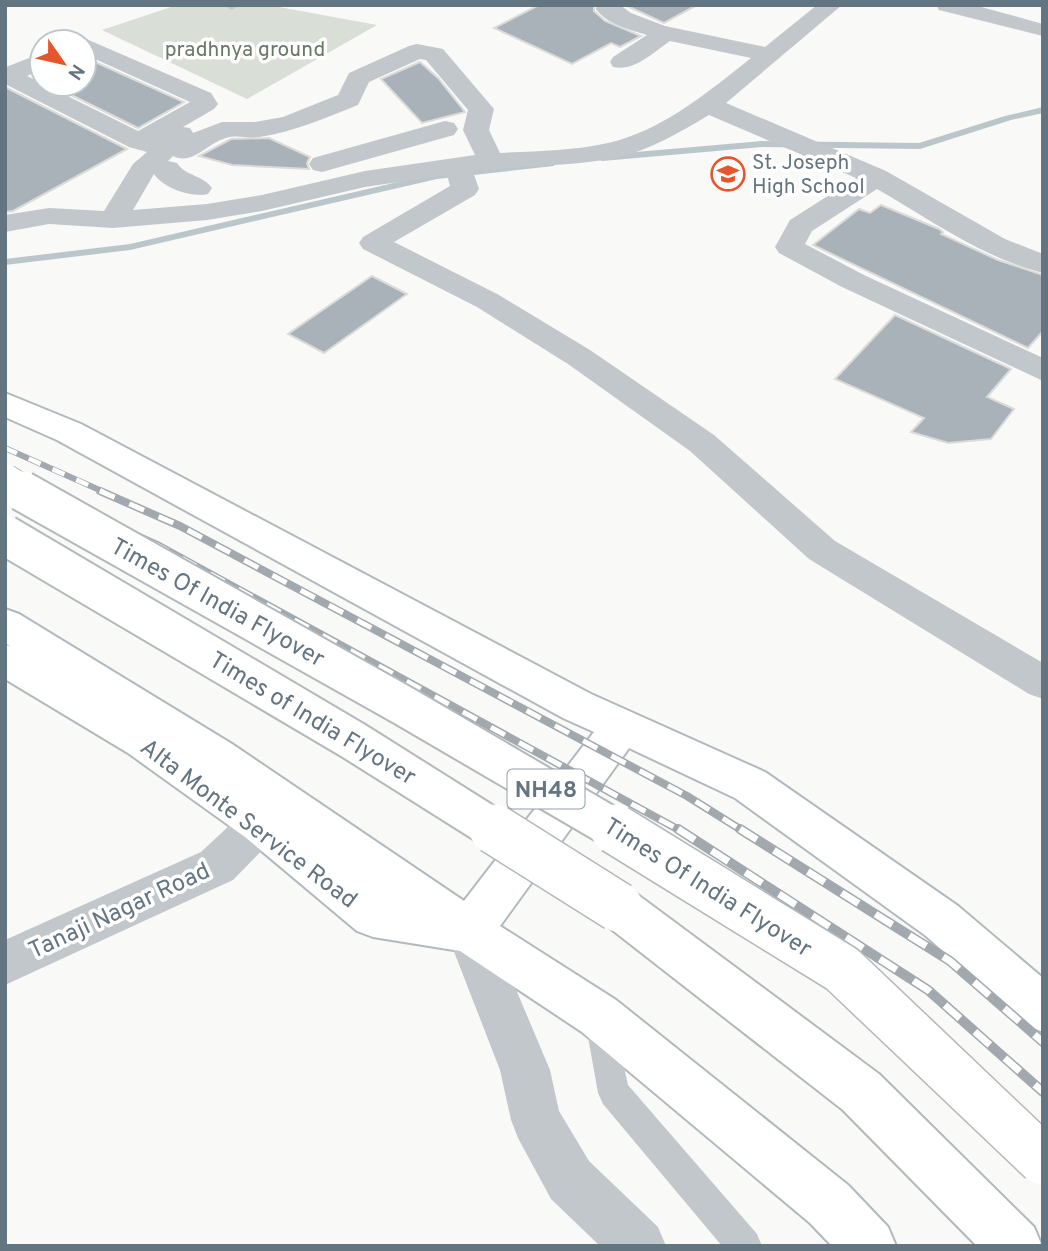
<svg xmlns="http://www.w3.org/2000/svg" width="1048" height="1251" font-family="Overpass,sans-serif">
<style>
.green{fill:#d9ded6}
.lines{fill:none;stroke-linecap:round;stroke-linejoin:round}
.stream{fill:#bac6ca;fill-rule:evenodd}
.building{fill:#a9b2b8;stroke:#dbdbd9;stroke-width:2}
.secondary-casing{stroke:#b2b9be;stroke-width:4}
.highway-casing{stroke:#b3b8bc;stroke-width:4}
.lane{fill:#c2c7cb;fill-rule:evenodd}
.street{fill:#c2c7cb;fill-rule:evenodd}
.secondary{fill:#fff;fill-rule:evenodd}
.highway{fill:#fff;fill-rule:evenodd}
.rail-far2-casing{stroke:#a1a9af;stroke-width:6}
.rail-far1-casing{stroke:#a1a9af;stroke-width:8}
.rail-casing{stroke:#a1a9af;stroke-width:10}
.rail-far2{stroke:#fff;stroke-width:4.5;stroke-dasharray:13;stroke-linecap:butt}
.rail-far1{stroke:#fff;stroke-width:5;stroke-dasharray:16;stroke-linecap:butt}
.rail{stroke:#fff;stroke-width:7;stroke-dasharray:20;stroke-linecap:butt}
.highway-bridge-far2-casing{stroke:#b3b8bc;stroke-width:34;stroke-linecap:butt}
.highway-bridge-far1-casing{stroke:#b3b8bc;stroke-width:43;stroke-linecap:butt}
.highway-bridge-casing{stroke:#b3b8bc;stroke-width:52;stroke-linecap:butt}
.highway-bridge-far2{stroke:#fff;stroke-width:32}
.highway-bridge-far1{stroke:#fff;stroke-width:39}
.highway-bridge{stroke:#fff;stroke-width:49}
.labels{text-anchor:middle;stroke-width:7;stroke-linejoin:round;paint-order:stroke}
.far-park-label{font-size:21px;fill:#677a63;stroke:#fff}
.far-poi-label{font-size:21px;fill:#647582;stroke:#fff;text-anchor:start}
.shield{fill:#fff;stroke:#929ea8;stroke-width:2}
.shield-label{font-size:23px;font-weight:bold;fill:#647582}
.street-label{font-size:24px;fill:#647582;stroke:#fff}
</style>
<rect width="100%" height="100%" fill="#f9f9f7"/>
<path class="green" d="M177 5H268L377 25 247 99 102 30Z"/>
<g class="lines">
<path class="stream" d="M1043 107V113L1011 120 920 149 762 147 602 161 597 158 602 155 762 141 919 143 1005 116Z
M551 161 554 162V166L437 179 130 250 5 265V259L130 244 437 173Z"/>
</g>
<path class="building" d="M539 5H594V11L605 21 641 36 620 47 611 43 572 64 494 28Z
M625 5H697L664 23Z
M84 57 184 102 138 128 49 84H84Z
M420 62 438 78 465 112 422 123 381 79Z
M5 87 127 149 13 211 5 212Z
M269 138 310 157 307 163 309 169 232 165 199 156 231 139Z
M881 205 939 229 943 232 941 234 998 260 1043 275V331L1028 348 813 245 859 209 870 213Z
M372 276 407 294 324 353 288 334Z
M895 315 1011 369 987 397 1014 409 991 439 948 443 911 432 924 418 835 379Z"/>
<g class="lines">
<defs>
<path id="secondary" d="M5 393 81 424 591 694 765 772 958 906 1043 978V1032L1026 1025 926 936 735 798 629 748 500 926 616 1000 848 1185 888 1227 896 1246H832L810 1223 582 1032 460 951 373 937 357 931 245 837 128 753 5 679V645L10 646 5 643V609L19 614 232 744 464 901 594 732 563 718 57 440 5 417Z"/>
<path id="highway" d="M618 886 634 892 879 1074 1034 1227 1042 1246H977L843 1110 602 922 595 907 602 892Z"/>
</defs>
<use href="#secondary" class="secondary-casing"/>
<use href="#highway" class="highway-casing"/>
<path class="lane" d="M240 5 232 10 225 6V5Z
M600 1005 611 1009 628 1085 757 1234 762 1246H722L603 1104 598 1093 585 1020 589 1009Z"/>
<path class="street" d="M597 5H620L631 13 665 26 765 47 817 5H842L726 103 886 171 1005 239 1043 254V273C983 258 929 219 877 189L812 231 805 244 864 275 1043 358V381L842 287 779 253 775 247 790 220 856 178 709 115C680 132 649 151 615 158 568 167 520 165 473 172L479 189 475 195 394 242 499 295 590 350 714 435 835 541 1043 663V699L1029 694 809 559 690 451 568 364 477 307 363 249 359 243 363 237 450 186 447 175 365 187 262 211 207 220 113 228 49 224 5 232V215L49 208 104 211 133 164 147 152 129 147 5 84 6 67 42 53V69L27 76 138 131 190 102 84 54V42H74L84 38 211 93 218 104 214 109 183 127 190 128 193 133 222 122H255L283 117 338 95 349 73 409 46 417 44 443 49 494 109 489 130 500 153C536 151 572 151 608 143 662 131 708 92 751 58L670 41C654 52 634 72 613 67L610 62 613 57 647 35C631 30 606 24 596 9ZM420 59 426 60 468 110 463 130 475 155 365 171 262 195 207 204 133 210 154 174C163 188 192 198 208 194L212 188C203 175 185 176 177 163L168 161 173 156C193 166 207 143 226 138 237 134 248 139 259 137 294 132 325 118 358 105L369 82Z
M936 5H974L1043 24V36L939 10Z
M445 121 454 123 458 129 454 135 322 172 313 170 309 164 313 158Z
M260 805 275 811 282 824 275 837 233 880 5 985V940L201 852 245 811Z
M469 910 485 916 550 1070 559 1111 589 1161 658 1227 666 1246H600L551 1199 518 1138 511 1120 500 1070 446 931 453 916Z"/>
<use href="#secondary" class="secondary"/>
<use href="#highway" class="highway"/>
<defs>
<path id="rail-far2" d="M5 448 104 492
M5 476 41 492"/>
<path id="rail-far1" d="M37 491 159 546 681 831
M100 491 180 526 687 796 743 831"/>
<path id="rail" d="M678 829 928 990 1043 1092
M740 829 950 961 1043 1042"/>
</defs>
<use href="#rail-far2" class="rail-far2-casing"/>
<use href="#rail-far1" class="rail-far1-casing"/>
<use href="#rail" class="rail-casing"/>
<use href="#rail-far2" class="rail-far2"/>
<use href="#rail-far1" class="rail-far1"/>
<use href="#rail" class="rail"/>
<defs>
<path id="highway-bridge-far2" d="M5 480 24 492"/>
<path id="highway-bridge-far1" d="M22 491 404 706 618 831
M5 535 354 741 497 831"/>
<path id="highway-bridge" d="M494 829 618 907
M615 829 842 969 1043 1160"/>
</defs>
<use href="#highway-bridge-far2" class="highway-bridge-far2-casing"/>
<use href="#highway-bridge-far1" class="highway-bridge-far1-casing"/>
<use href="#highway-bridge" class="highway-bridge-casing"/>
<use href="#highway-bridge-far2" class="highway-bridge-far2"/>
<use href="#highway-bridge-far1" class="highway-bridge-far1"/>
<use href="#highway-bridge" class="highway-bridge"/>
</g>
<defs>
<symbol id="school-ring" viewBox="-11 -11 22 22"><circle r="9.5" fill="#fff" stroke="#e4562c" stroke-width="1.5"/><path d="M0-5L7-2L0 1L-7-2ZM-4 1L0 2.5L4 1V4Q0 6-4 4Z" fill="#e4562c"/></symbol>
</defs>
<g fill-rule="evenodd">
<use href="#school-ring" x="709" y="155" width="38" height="38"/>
</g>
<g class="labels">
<g class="far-park-label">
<text x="245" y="56">pradhnya ground</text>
</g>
<g class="far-poi-label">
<text x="752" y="169">St. Joseph<tspan x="752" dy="24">High School</tspan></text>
</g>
<rect class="shield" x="507.5" y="769.5" width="77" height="39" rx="5"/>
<g class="shield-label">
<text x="546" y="797">NH48</text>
</g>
<g class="street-label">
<text transform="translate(218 602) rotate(29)" y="8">Times Of India Flyover</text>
<text transform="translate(313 718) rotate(31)" y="8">Times of India Flyover</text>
<text transform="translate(249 823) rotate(37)" y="8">Alta Monte Service Road</text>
<text transform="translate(708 887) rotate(32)" y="8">Times Of India Flyover</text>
<text transform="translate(119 910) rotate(-25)" y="8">Tanaji Nagar Road</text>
</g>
</g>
<rect width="1048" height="1251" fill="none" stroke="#647582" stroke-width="14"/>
<g transform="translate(63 63) rotate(124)"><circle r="33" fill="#ffffff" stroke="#c1c8cd" stroke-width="2"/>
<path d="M0-5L12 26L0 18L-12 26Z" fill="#e4562c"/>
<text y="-10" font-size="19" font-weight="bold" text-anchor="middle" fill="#647582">N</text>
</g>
</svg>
